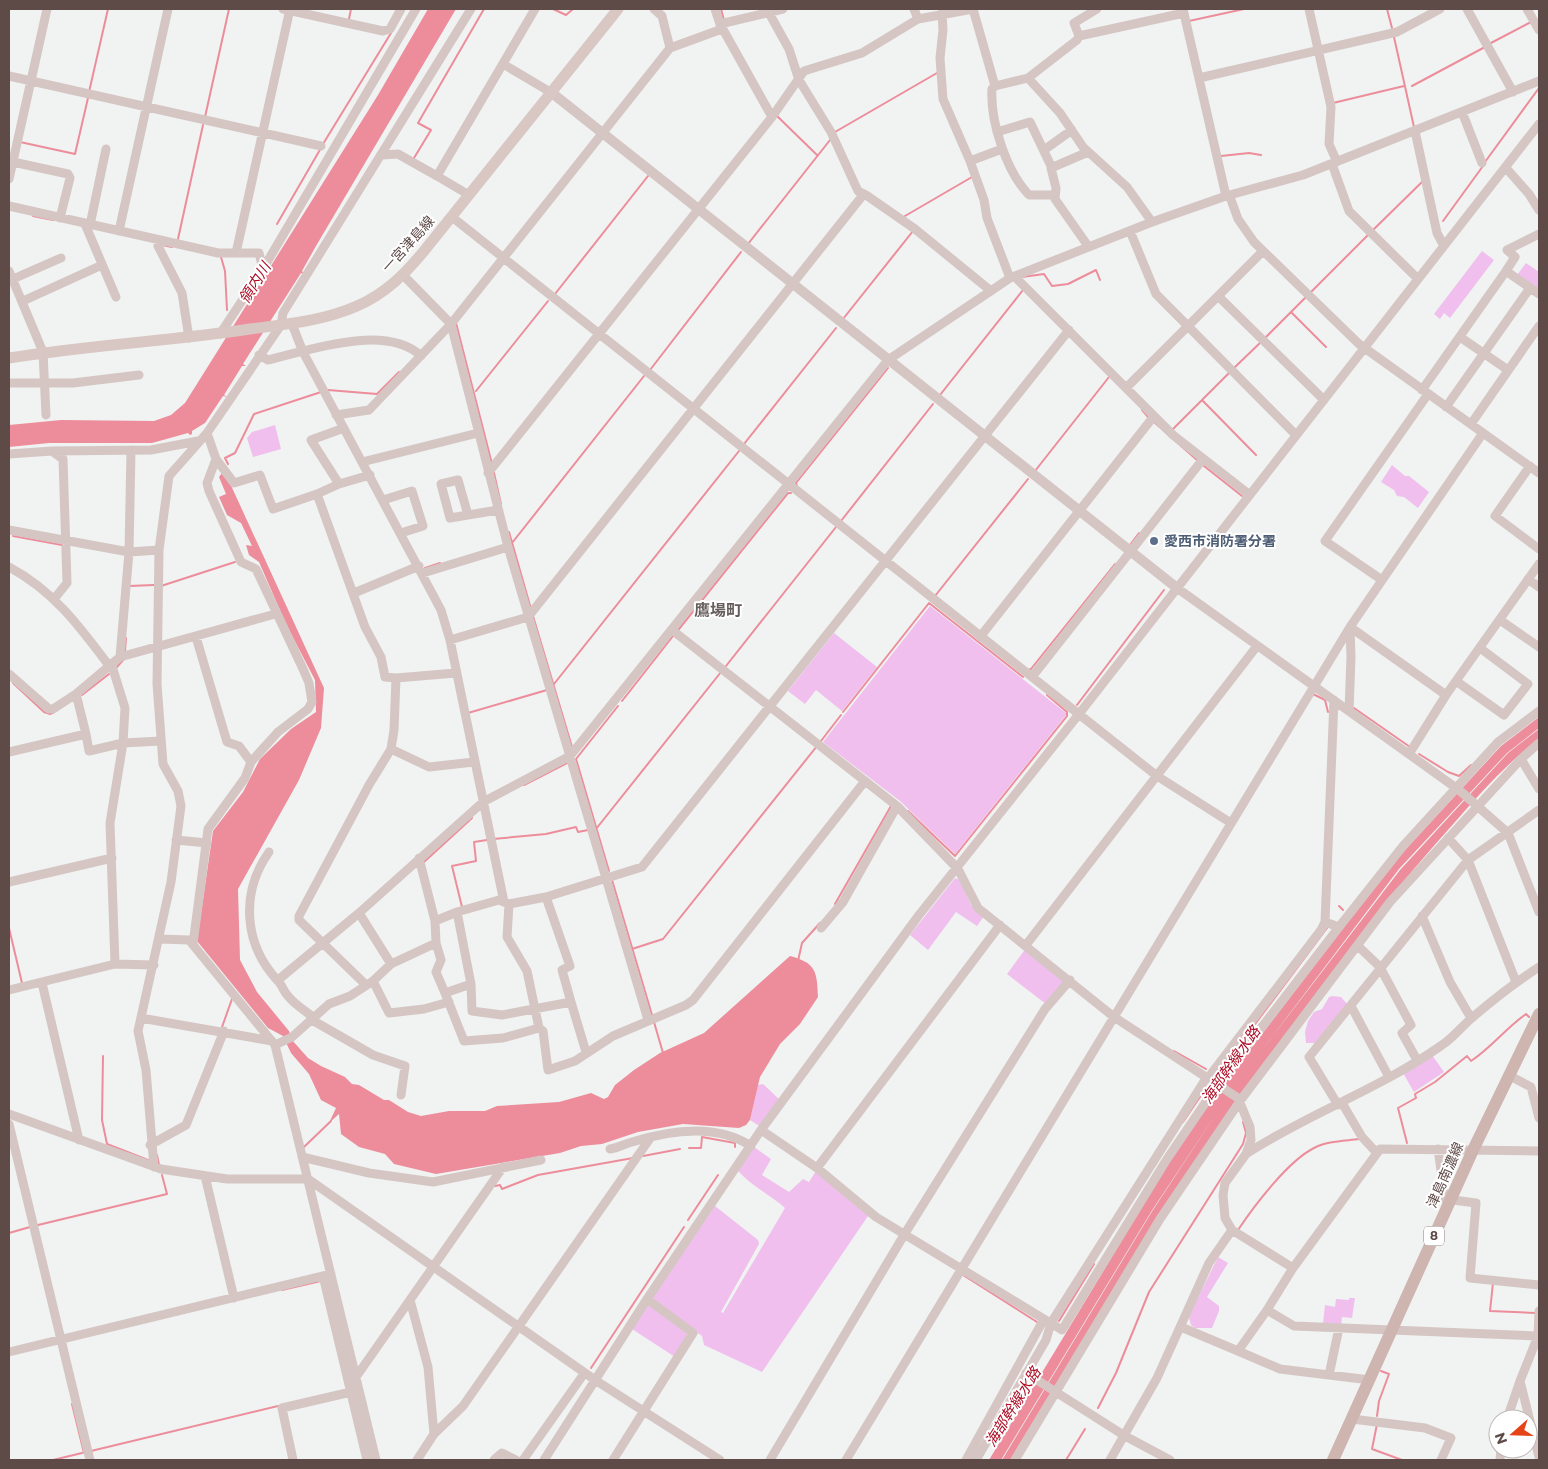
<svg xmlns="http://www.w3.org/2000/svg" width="1548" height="1469" font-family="Montserrat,'Noto Sans JP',sans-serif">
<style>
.green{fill:#f0bfee}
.water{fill:#ed8d9b}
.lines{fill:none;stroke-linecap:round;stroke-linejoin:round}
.stream{stroke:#ed8d9b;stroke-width:2}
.minor{stroke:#d5c6c4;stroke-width:9}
.tertiary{stroke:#d5c6c4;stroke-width:10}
.secondary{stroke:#d9c7c3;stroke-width:11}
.primary{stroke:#cfb5b0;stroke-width:12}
.service-dot{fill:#5c6f8a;stroke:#fff;stroke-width:2}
.labels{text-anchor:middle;stroke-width:4;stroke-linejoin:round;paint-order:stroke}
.shield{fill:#fff;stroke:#8e817f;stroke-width:1}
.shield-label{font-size:12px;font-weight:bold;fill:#5e4b48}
.street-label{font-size:14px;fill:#5e4b48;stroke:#fff}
.service-label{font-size:14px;font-weight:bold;fill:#4e5e75;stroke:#fff;text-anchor:start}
.water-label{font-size:15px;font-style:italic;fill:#ad0c24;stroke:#fff}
.quarter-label{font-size:16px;font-weight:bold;fill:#655e5d;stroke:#fff}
</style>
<rect width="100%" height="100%" fill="#f0f3f2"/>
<path class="green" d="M1482 251 1494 260 1450 318 1444 313 1440 319 1434 314Z
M1526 263 1539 272V291L1517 275Z
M275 425 281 449 253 457 247 438 252 432Z
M1392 465 1405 476H1409L1429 492 1418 508 1404 497 1397 496 1394 490 1381 482Z
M930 606 1066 713V715L955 854 900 801 823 742Z
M834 633 877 667 842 711 816 690 805 704 788 691Z
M955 878 960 880 971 905 984 916 977 926 956 912 928 950 910 935Z
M1026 948 1065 983 1046 1004 1007 974Z
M1332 996 1341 997 1348 1005 1317 1043H1306L1305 1032 1308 1021 1314 1012 1322 1009 1329 997Z
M1432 1055 1444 1072 1414 1092 1403 1073Z
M763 1084 780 1100 761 1127 750 1120 758 1085Z
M754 1147 771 1159 762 1175 789 1192 803 1179 809 1182 816 1171 868 1216 762 1372 704 1345 702 1336 653 1301 652 1297 715 1206 758 1240 759 1244 721 1312 723 1313 785 1208C770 1195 752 1186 738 1171Z
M1218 1257 1228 1263 1207 1297 1219 1306V1311L1212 1328H1195L1191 1325 1189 1318 1192 1310Z
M1349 1298H1355L1352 1318 1342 1317 1341 1326 1323 1323 1325 1305 1335 1307 1336 1299 1349 1300Z
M648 1304 690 1336 675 1357 632 1329Z"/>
<path class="water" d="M428 9H456L316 246 302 271 304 274 301 273 243 364 246 366H242L224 395 227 397 223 396 205 423 192 431V434L190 435 188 433 152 443H49L9 447V425L61 420 154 421 171 415 185 403 378 95Z
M222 473 228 479 324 688 321 728 299 780 238 889 240 960 257 992 289 1031 292 1040 308 1058 321 1066 345 1077 352 1084 359 1085 384 1100H389L408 1112 421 1116 449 1111H485L497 1106 559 1102 591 1093 604 1099 608 1097 615 1085 634 1070 660 1053 704 1033 790 956C816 963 817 971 818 997L800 1024 780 1044 760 1077 750 1120 746 1125 739 1128 683 1124 638 1132 602 1144 581 1146 560 1153 436 1174 394 1164 385 1154 359 1147 341 1134 339 1114 329 1123 336 1108 321 1100 309 1074 291 1053 283 1036 268 1028 197 941 213 831 243 792 260 759 291 729 316 712 315 680 286 624 259 562 249 555 246 545 252 546 241 523 227 515 219 497 226 494 219 477Z
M1539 717V728L1507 753 1399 869 1262 1050 1400 870 1508 753 1539 729V739C1508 762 1481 792 1455 822 1427 853 1400 885 1374 918L1157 1218 1010 1460H1002L1151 1213 1218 1111 1151 1212 1001 1460H989L1170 1161 1222 1086 1394 862 1501 746Z"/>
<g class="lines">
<path class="stream" d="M553 9 566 15 573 9
M721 9 724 20
M1387 9 1392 28
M349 19 351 9
M1189 21 1244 9
M1394 37 1414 127
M1489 44 1531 22
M1412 86 1485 47
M89 92 108 9
M1333 103 1404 86
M776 115 817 155
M205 117 229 9
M835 132 937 73
M20 142 75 154 88 98
M323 144 391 33
M1221 156 1249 153 1261 155
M414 158 431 130 418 123 484 9
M1485 162 1539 88
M33 216 53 220
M905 216 972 177
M1443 221 1483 166
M277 224 321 148
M1373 230 1423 181
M178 239 203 125
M748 244 830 140
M162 245 172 247
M221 257 225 271 227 310
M1022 277 1044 274 1052 286 1068 284 1096 270 1100 280
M1311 292 1368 235
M555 294 648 176
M1291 312 1326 347
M843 319 913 231
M456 323 492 464
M1265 338 1305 298
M1234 368 1261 342
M650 370 741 252
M328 390 377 394 399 372
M476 391 548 301
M940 395 1023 290
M1202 400 1256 455
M1142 410 1149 418
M1154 422 1197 460
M1173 429 1230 372
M744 444 836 328
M228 464 225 458 235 453 254 414 321 392
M1204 466 1242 496
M1035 471 1109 377
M494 473 501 504
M797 486 796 483 888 368
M841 521 933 404
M509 532 531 609
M13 536 62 545
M512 543 644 376
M1130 545 1139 533
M425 568 440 563
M129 586 154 585
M161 586 235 562
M935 596 1028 479
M533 616 572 747
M679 629 788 493H791
M125 651 126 638
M726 666 836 527
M116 668 124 659
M1028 670 1031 669 1115 564
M13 683 44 712 50 714 54 712
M554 684 739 451
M1313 694 1325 700 1328 712
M82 695 109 674
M622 701 673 636
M1077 705 1164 590
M1354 708 1410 747
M843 712 929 603 1023 677
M468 713 547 690
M821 741 841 715
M1419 754 1448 772 1459 776 1471 765
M524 785 567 763
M908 811 955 856 1067 716V712L1047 695
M596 829 721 672
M493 839 546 834 576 827 578 832 588 830
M424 862 472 818
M609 871 576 759 618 706
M612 880 652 1015
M835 904 891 806
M1339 906 1343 910
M462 907 452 866 476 861 474 842 487 840
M9 928 22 983
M632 949 663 939 817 746
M798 961 802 943 820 923
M654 1022 663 1053
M222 1027 232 999
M1174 1051 1206 1069
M103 1056 102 1120 107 1144 148 1160
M1222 1068 1327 928
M1183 1122 1206 1088
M1407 1143 1398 1108 1416 1098 1415 1094 1435 1082 1467 1056 1471 1061C1491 1048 1506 1028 1526 1014L1529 1017
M304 1147 331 1121
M689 1148H701L702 1137 735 1143V1147
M157 1155 159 1165
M643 1156 680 1149
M495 1186 500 1185 502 1189 538 1175 633 1158
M688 1220 718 1175
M38 1225 167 1194 162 1175
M1238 1230C1254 1206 1288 1161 1314 1148 1327 1141 1344 1141 1359 1139
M9 1233 30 1227
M963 1275 1037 1322
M1493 1283 1490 1311 1535 1313
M282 1290 321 1281
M1059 1321 1094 1264
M591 1368 684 1227
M72 1404 84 1453
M1098 1408 1116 1373 1149 1292 1243 1144 1246 1133 1243 1122
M1377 1416 1379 1401 1389 1374 1381 1371
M1377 1424 1372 1449 1402 1460
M91 1451 278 1406
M53 1460 82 1453
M1066 1460 1085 1429"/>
<path class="minor" d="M283 9 383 31 390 29 401 9
M654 9 662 16 670 48
M715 9 720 24 772 117
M914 9 918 19
M973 9 995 86 1028 78 1077 40 1079 36 1074 23 1097 9
M1183 9 1226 196
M1309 9 1331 107 1329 144 1337 162
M1467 9 1513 92
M1527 9 1539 30
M769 13 789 49 799 80 831 132 858 191 866 195 915 229 991 291
M942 13 943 30 940 58 943 99 970 161 984 200 987 218 1010 278
M720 24 783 9
M1079 36 1184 13
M503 64 552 93
M9 76 321 146
M1028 78 1060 113 1083 147 1127 187 1152 222
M1199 78 1397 32 1440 9
M995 86 992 89C990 121 1006 171 1029 195H1055
M1462 112 1482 163
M1415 131 1437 233 1444 246
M997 132 1030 122 1052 168
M1044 150 1072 130
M1088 152 1051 168 1056 188 1055 199 1088 246
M382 155 398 154 437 176
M970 161 1002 149
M13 162 68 174 70 178 60 218
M1332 164 1349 211 1418 279
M1506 168 1529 194 1539 210
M9 179 47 9
M469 195 437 176 535 9
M1230 197 1238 219 1254 242 1359 344 1539 473
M9 206 218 253H259L263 269
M452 217 1157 776 1231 823
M85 224 116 297
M90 225 106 149
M119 231 168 9
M1130 231 1156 294 1296 435
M158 240V246L182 293 189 338
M236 253 290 9
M9 271 43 352 46 415
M1506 271 1515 257 1507 250 1539 234
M403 275 451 324 508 547 648 1020
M1015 277 1173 435 1250 495
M13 279 61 258
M1218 296 1324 400
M23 301 102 265
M292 324 303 352 441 610 450 640 504 902
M220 334 263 269 416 9
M1460 337 1508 370
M259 355 268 360C309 350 386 323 421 356
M9 383H73L139 375
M1126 388 1263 251
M1422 390 1506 271 1539 294
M1446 407 1530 288
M336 415 369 410 451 324 670 48 722 29
M1471 424 1539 326
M1483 433 1350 627 1446 695 1539 564
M52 451 63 459 67 583 54 599
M9 454 52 451 151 450 198 441
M216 459 234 483 260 475 273 509 317 494
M362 462 478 433
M1530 466 1495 516 1539 549
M488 473 772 117 804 71 862 53 918 19 973 9
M339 484 311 440 344 428
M383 500 412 491 423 526 401 533
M468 515 458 480 441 484 450 518 498 510
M9 530 129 552 159 550
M9 567C54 591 80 627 110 667
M423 573 508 547
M1528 579 1539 587
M1382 580 1325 541 1428 394
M1177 588 1459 790 1508 833 1539 912
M354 593 419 566
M1500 620 1539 647
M672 630 897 806 958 869 978 908 1114 1017 1238 1098 1250 1127 1251 1140 1246 1154 1225 1183 1223 1195 1225 1218 1232 1230 1293 1268
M196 637 227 742 239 746 251 762
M980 637 1154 416
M450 640 528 617 863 195
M120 657 129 552 131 450
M112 666 125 708 123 743 110 823 115 964
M9 674 49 709H53L76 694 120 657 275 614
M1032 677 1203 459
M396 678 456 673
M1456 681 1504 715 1528 684 1480 648
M1334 700 1325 922 1339 927
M1349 711 1351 657 1350 627
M86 734 89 751 123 743 161 741
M391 749 429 767 474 762
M9 752 86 734 76 694
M1409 754 1446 695
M1521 759 1539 789
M1448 838 1468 860 1516 982
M176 840 207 843
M269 852C240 893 244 944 277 980 282 984 283 991 288 996 295 1005 306 1011 315 1019
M419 858 435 921
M9 882 112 858
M509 904 507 937 527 971 539 1028 543 1031 548 1070 575 1061 613 1036 686 1005 693 1000 865 781
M359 913 391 964
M1422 916 1450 982 1471 1018
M821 928 843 902 897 806
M160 939 189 940 275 1045 376 1460
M436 943 441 960 436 972 445 993 471 984 457 912
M193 944 208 829 245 778 251 762 259 753 278 732 308 709 312 702 309 683 303 669 256 569 241 562 209 491 207 483 216 459 207 433
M1026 945 1257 646
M1358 946 1381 968
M1381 969 1411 1025 1402 1033 1417 1060
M278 980 359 913 483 802 570 756 888 360 1010 278 1152 222 1226 196 1303 175 1539 81
M373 981 389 1013 424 1009 449 1002
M42 983 79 1140
M471 984 472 1011 502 1015 571 1002 586 1052
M366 985 299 920V916L369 785 391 749 394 730 396 678 385 677 381 657 365 627 317 494 339 484 370 475
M9 990 115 964 154 965
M445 993 464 1041 503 1038 539 1028
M571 1002 562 970 570 966 546 897 642 867 1069 330
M1351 1006 1389 1077
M141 1018 272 1041
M312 1020 373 1055 405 1066 401 1095
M275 1045 292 1037 329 1004 350 996 373 981 391 964 436 943 435 921 457 912 499 900 509 904 546 897
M1508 1075 1531 1087 1539 1118
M1208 1078 1321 930 1325 922
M1342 1103 1362 1137 1376 1152
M1338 1105 1309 1057 1468 860 1539 810
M9 1114 161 1169 227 1179H308L595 1380 720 1460
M9 1124 90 1460
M761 1130 817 1168 876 1217 1062 1330 1167 1159 1218 1084 1339 927 1403 846 1456 788 1498 742 1539 711
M150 1145 186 1125 224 1031
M610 1149C618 1148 624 1144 632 1142 670 1130 716 1123 751 1146
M1438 1149 1445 1199 1476 1203 1470 1278 1539 1285
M1539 1151 1380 1149 1293 1268 1267 1310 1294 1326 1539 1336
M1246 1154C1309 1113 1380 1089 1442 1045 1453 1038 1462 1026 1473 1017 1494 999 1516 982 1539 967
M302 1157 369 1173 433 1182 541 1160
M154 1167 146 1070 138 1031 171 882 181 806 178 791 163 764 157 684 159 550 169 476 207 433 281 325 283 313 471 9
M817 1168 1000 925
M205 1176 234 1298
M323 1276 367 1460
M410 1300 428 1367 434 1434
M1539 1311 1538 1336 1520 1381 1539 1457
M1181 1327 1238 1351 1267 1310
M1238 1351 1280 1369 1370 1380
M9 1352 331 1274
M1026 1373 1125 1436 1170 1460
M1329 1375 1339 1328
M356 1377 503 1167
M1352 1419 1425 1428 1451 1438 1441 1460
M1507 1419 1520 1381
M293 1460 282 1408 351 1392
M417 1460 434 1434 463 1406 651 1137
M494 1460 502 1453 516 1460
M523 1460 581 1378
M544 1460 647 1299 761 1130 919 915 1079 714 1539 124
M613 1460 693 1333 647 1299
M770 1460 904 1235 1045 1009 1070 980
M846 1460 1350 627
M966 1460 1044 1319
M976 1460 1046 1340 1051 1323 1207 1077
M1015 1460 1160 1219 1240 1101 1390 902 1521 759 1539 743
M1110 1460 1157 1378 1209 1263 1232 1230
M1500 1460 1501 1449"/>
<path class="tertiary" d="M552 93 1177 588"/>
<path class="secondary" d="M9 358C89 345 170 341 250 329 287 324 323 321 357 306 385 294 405 274 424 251L618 9"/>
<path class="primary" d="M1333 1460 1473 1150 1539 1014"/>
</g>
<circle class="service-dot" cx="1154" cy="541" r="5"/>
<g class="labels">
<rect class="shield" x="1424" y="1226.5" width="20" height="19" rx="4"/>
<g class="shield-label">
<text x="1434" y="1240">8</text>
</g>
<g class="street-label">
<text transform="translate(408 244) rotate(-48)" y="5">一宮津島線</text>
<text transform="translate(1445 1175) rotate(-66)" y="5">津島南濃線</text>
</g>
<g class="service-label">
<text x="1164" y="546">愛西市消防署分署</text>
</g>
<g class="water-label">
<text transform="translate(255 283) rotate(-58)" y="5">領内川</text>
<text transform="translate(1231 1065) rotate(-55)" y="5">海部幹線水路</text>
<text transform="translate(1013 1407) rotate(-58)" y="5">海部幹線水路</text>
</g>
<g class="quarter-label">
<text x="718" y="616">鷹場町</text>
</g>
</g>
<rect width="1548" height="1469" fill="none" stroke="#5e4b48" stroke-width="20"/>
<g transform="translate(1513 1434) rotate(250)"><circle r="24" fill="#ffffff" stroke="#bfb7b6"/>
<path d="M0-4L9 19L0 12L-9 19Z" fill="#e54318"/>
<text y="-8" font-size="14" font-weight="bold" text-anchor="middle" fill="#5e4b48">N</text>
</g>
</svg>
